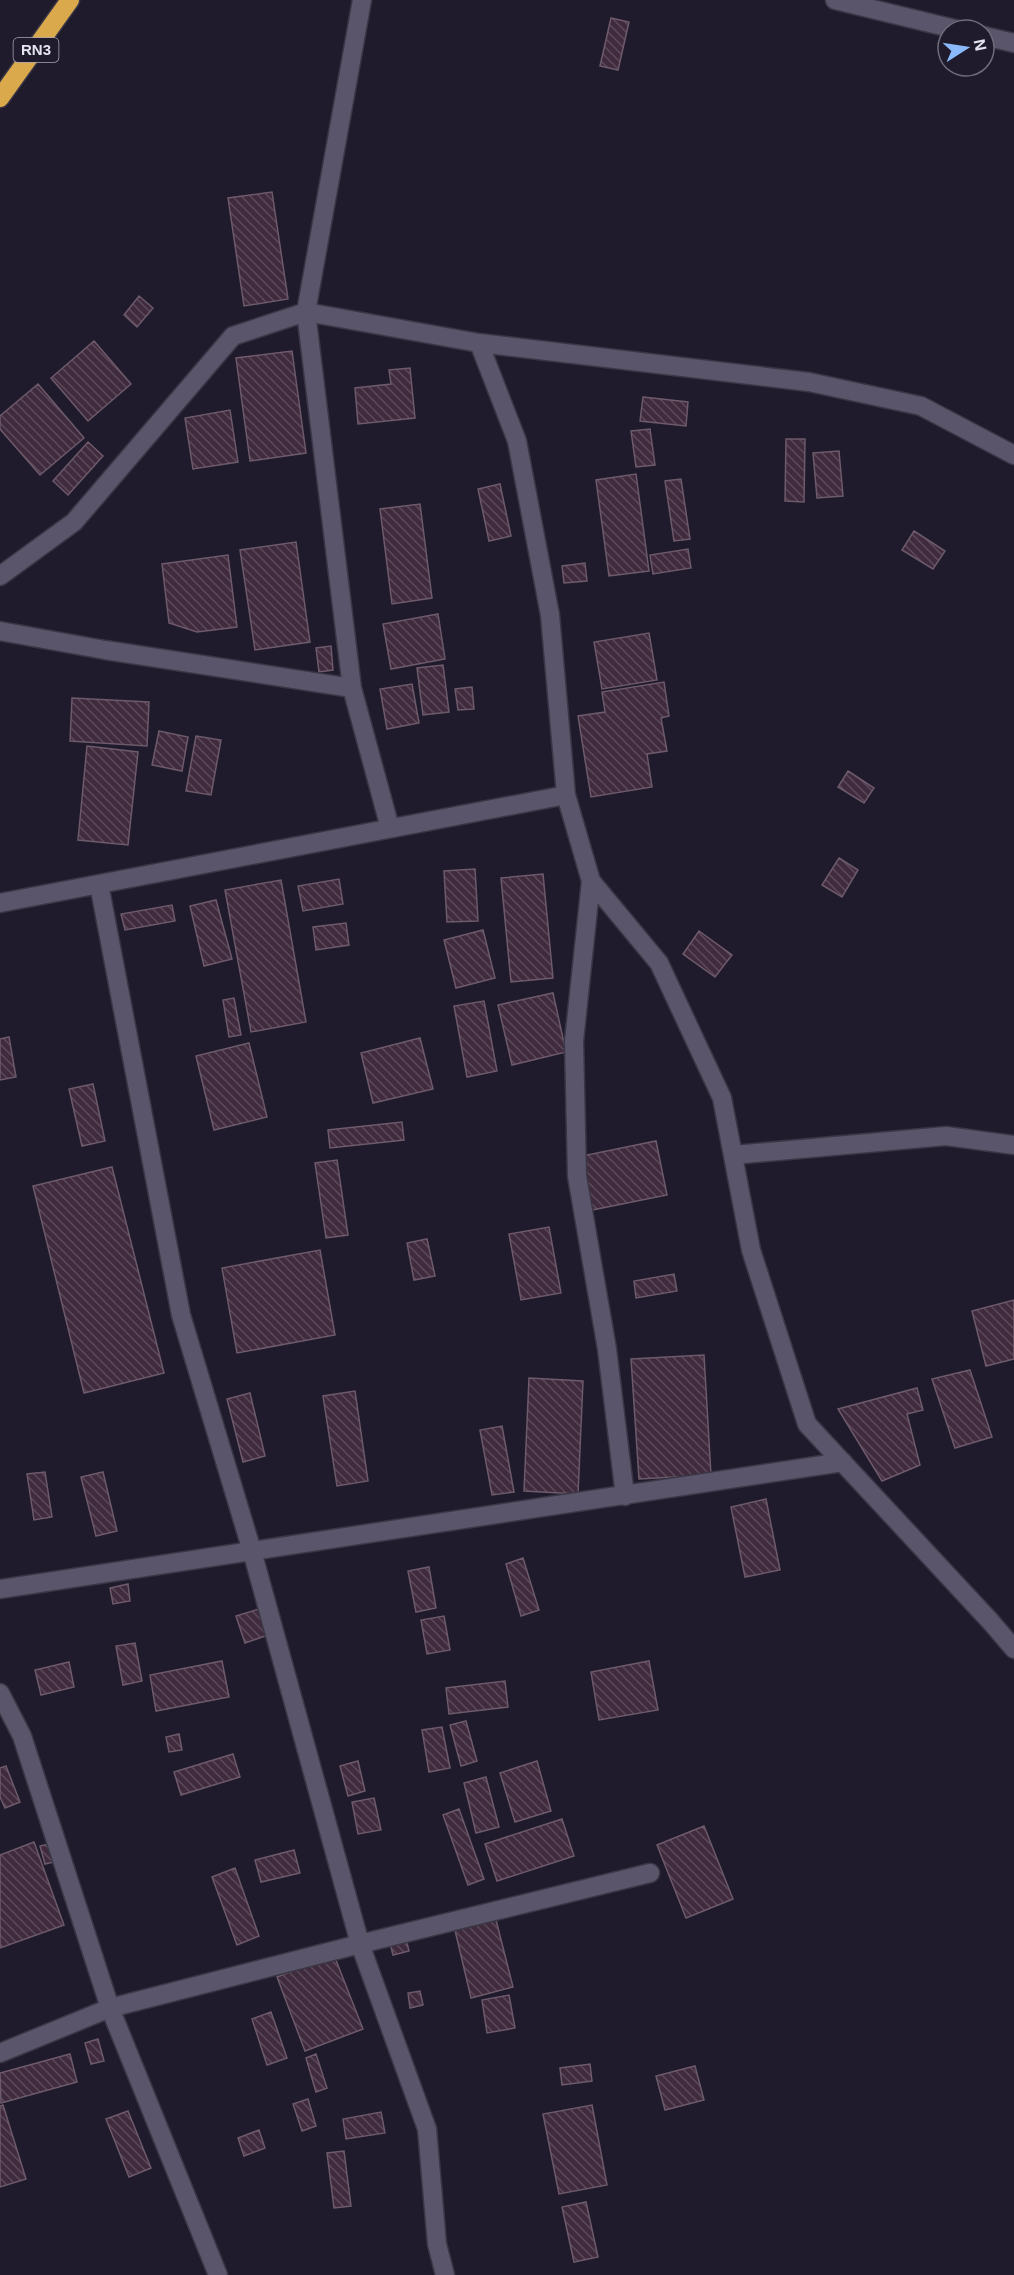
<svg xmlns="http://www.w3.org/2000/svg" width="1014" height="2275" font-family="Helvetica,sans-serif">
<style>
.building{fill:url(#building-back-hatch);stroke:#6d5a6a;stroke-width:1.5}
.lines{fill:none;stroke-linecap:round;stroke-linejoin:round}
.street-casing{stroke:#393745;stroke-width:21}
.highway-casing{stroke:#393745;stroke-width:21}
.street{stroke:#5a556b;stroke-width:18}
.highway{stroke:#d9a94b;stroke-width:18}
.labels{text-anchor:middle;stroke-width:4.5;stroke-linejoin:round;paint-order:stroke}
.shield{fill:#1f1b2d;stroke:#aaa7b6;stroke-width:1.5}
.shield-label{font-size:15px;font-weight:bold;fill:#e5e3f0}
</style>
<defs>
<pattern id="building-back-hatch" width="6" height="6" patternUnits="userSpaceOnUse" patternTransform="scale(1.5)"><rect width="6" height="6" fill="#402a3d"/><path d="M-1 5l2 2M0 0l6 6M5-1l2 2" fill="none" stroke="#5b4959"/></pattern>
</defs>
<rect width="100%" height="100%" fill="#1f1b2d"/>
<path class="building" d="M611 18 629 22 618 70 600 66Z
M272 192 288 299 244 306 228 198Z
M139 296 153 308 137 327 124 315Z
M94 341 131 384 88 421 51 378Z
M292 351 306 453 250 461 236 358Z
M410 368 415 418 358 424 355 388 391 384 389 370Z
M38 384 84 438 40 475 0 429V416Z
M643 397 688 402 686 426 640 421Z
M230 410 238 462 193 469 185 418Z
M650 429 655 465 636 467 631 431Z
M786 439H805L804 502 785 501Z
M88 442 103 456 68 495 53 481Z
M839 451 843 496 817 498 813 453Z
M636 474 649 571 609 576 596 480Z
M681 479 690 539 674 541 665 481Z
M500 484 511 536 489 541 478 489Z
M420 504 432 598 392 604 380 509Z
M914 531 945 551 933 569 902 550Z
M296 542 310 642 255 650 240 550Z
M688 549 691 568 653 574 650 555Z
M228 555 237 627 197 632 169 623 162 564Z
M585 563 587 581 564 583 562 566Z
M438 614 445 659 391 669 383 624Z
M649 633 657 680 602 689 594 642Z
M331 646 333 670 319 672 316 648Z
M443 665 449 712 423 715 417 668Z
M664 682 669 716 661 718 667 751 647 754 652 787 591 797 578 716 605 712 602 692Z
M412 684 419 723 387 729 380 689Z
M472 687 474 709 458 710 455 689Z
M72 698 149 702 147 746 70 741Z
M159 731 188 737 182 771 152 765Z
M196 736 221 740 211 795 186 791Z
M87 746 138 752 128 845 78 840Z
M848 771 874 788 864 803 838 787Z
M839 858 858 870 842 897 822 885Z
M475 869 478 921 447 922 444 871Z
M543 874 553 978 511 982 501 878Z
M339 879 343 904 303 911 298 886Z
M281 880 306 1022 251 1032 225 890Z
M216 900 232 959 204 966 190 906Z
M172 905 175 921 125 930 121 914Z
M346 923 349 945 316 950 313 927Z
M483 930 495 978 456 988 444 940Z
M699 931 732 955 715 977 683 954Z
M553 993 566 1052 512 1065 498 1005Z
M234 998 241 1035 229 1037 223 1000Z
M484 1001 497 1071 467 1077 454 1006Z
M9 1037 16 1077 0 1080V1039Z
M420 1038 433 1089 373 1103 361 1053Z
M249 1043 267 1117 214 1130 196 1056Z
M93 1084 105 1141 82 1146 69 1089Z
M402 1122 404 1140 330 1148 328 1130Z
M656 1141 667 1195 592 1210 582 1156Z
M337 1160 348 1235 326 1238 315 1163Z
M112 1167 164 1373 84 1393 33 1186Z
M549 1227 561 1293 521 1300 509 1234Z
M427 1239 435 1276 414 1280 407 1243Z
M320 1250 335 1335 237 1353 222 1268Z
M674 1274 677 1291 636 1298 634 1281Z
M1014 1300V1359L986 1366 972 1311Z
M704 1355 711 1475 639 1479 631 1359Z
M970 1370 992 1437 955 1448 932 1379Z
M529 1378 583 1381 578 1494 524 1491Z
M917 1388 923 1410 907 1414 920 1465 882 1481 838 1409Z
M355 1391 368 1481 337 1486 323 1396Z
M250 1393 265 1456 243 1462 227 1399Z
M502 1426 514 1492 492 1495 480 1430Z
M45 1472 52 1517 34 1520 27 1474Z
M103 1472 117 1531 96 1536 81 1477Z
M766 1499 780 1570 745 1577 731 1507Z
M523 1558 539 1610 521 1616 506 1564Z
M429 1567 436 1608 416 1612 408 1571Z
M128 1584 130 1601 113 1604 110 1588Z
M259 1609 268 1635 245 1643 236 1616Z
M444 1616 450 1650 427 1654 421 1620Z
M135 1643 142 1681 123 1685 116 1646Z
M222 1661 229 1697 156 1711 150 1675Z
M649 1661 658 1710 599 1720 591 1672Z
M69 1662 74 1687 41 1695 35 1670Z
M505 1681 508 1707 449 1714 446 1688Z
M466 1721 477 1761 461 1766 450 1725Z
M442 1727 450 1768 429 1772 422 1730Z
M179 1734 182 1750 169 1752 166 1737Z
M233 1754 240 1777 181 1795 174 1772Z
M358 1761 365 1791 348 1796 340 1766Z
M537 1761 551 1811 515 1822 500 1773Z
M6 1766 20 1802 5 1808 0 1797V1768Z
M486 1777 499 1827 476 1833 464 1783Z
M374 1798 381 1830 358 1834 352 1802Z
M459 1809 484 1879 468 1885 443 1815Z
M562 1819 574 1856 497 1881 485 1844Z
M704 1826 733 1899 686 1918 657 1845Z
M34 1842 64 1925 0 1948V1855Z
M54 1843 58 1861 45 1864 40 1846Z
M294 1850 300 1873 261 1882 255 1860Z
M235 1868 259 1936 237 1945 212 1877Z
M495 1916 513 1987 471 1998 454 1926Z
M405 1935 409 1951 393 1955 389 1939Z
M334 1955 363 2029 305 2051 277 1977Z
M420 1991 423 2005 410 2008 408 1993Z
M509 1995 515 2028 487 2033 482 2000Z
M271 2012 287 2058 267 2065 252 2019Z
M98 2039 104 2061 91 2064 85 2043Z
M70 2054 77 2082 1 2103 0 2073Z
M316 2054 327 2088 316 2092 306 2058Z
M590 2064 592 2081 562 2085 560 2068Z
M695 2066 704 2100 665 2110 656 2076Z
M308 2099 316 2126 302 2131 293 2104Z
M3 2105 26 2179 0 2187V2106Z
M592 2105 607 2185 559 2194 543 2114Z
M128 2111 151 2168 129 2177 106 2119Z
M381 2112 385 2133 346 2139 343 2119Z
M259 2130 265 2148 244 2156 238 2138Z
M344 2151 351 2206 334 2208 327 2153Z
M586 2202 598 2257 574 2262 562 2207Z"/>
<g class="lines">
<defs>
<path id="street" d="M362 0 306 312 352 688 390 828
M835 0 959 30
M984 36 1014 43
M479 343 517 441 550 615 566 795 591 881 659 963 722 1098 751 1250 807 1424 991 1622 1014 1649
M0 576 74 522 233 336 306 312 479 343 809 382 921 406 1014 455
M0 631 105 650 352 688
M591 881 574 1041 577 1176 607 1349 625 1496
M99 884 181 1315 252 1551 360 1944 427 2129 437 2244 445 2275
M0 903 566 795
M733 1155 946 1136 1014 1145
M0 1589 843 1462
M0 1693 22 1736 110 2008 218 2275
M0 2053 110 2008 360 1944 650 1873"/>
<path id="highway" d="M0 98 70 0"/>
</defs>
<use href="#street" class="street-casing"/>
<use href="#highway" class="highway-casing"/>
<use href="#street" class="street"/>
<use href="#highway" class="highway"/>
</g>
<g class="labels">
<rect class="shield" x="13.5" y="38" width="45" height="24" rx="4.5"/>
<g class="shield-label">
<text x="36" y="55">RN3</text>
</g>
</g>
<g transform="translate(966 48) rotate(78)"><circle r="28" fill="#1f1b2d" stroke="#6e6b7b" stroke-width="1.5"/>
<path d="M0-4.5L10 22L0 15L-10 22Z" fill="#8bbafc"/>
<text y="-9" font-size="16" font-weight="bold" text-anchor="middle" fill="#e5e3f0">N</text>
</g>
</svg>
